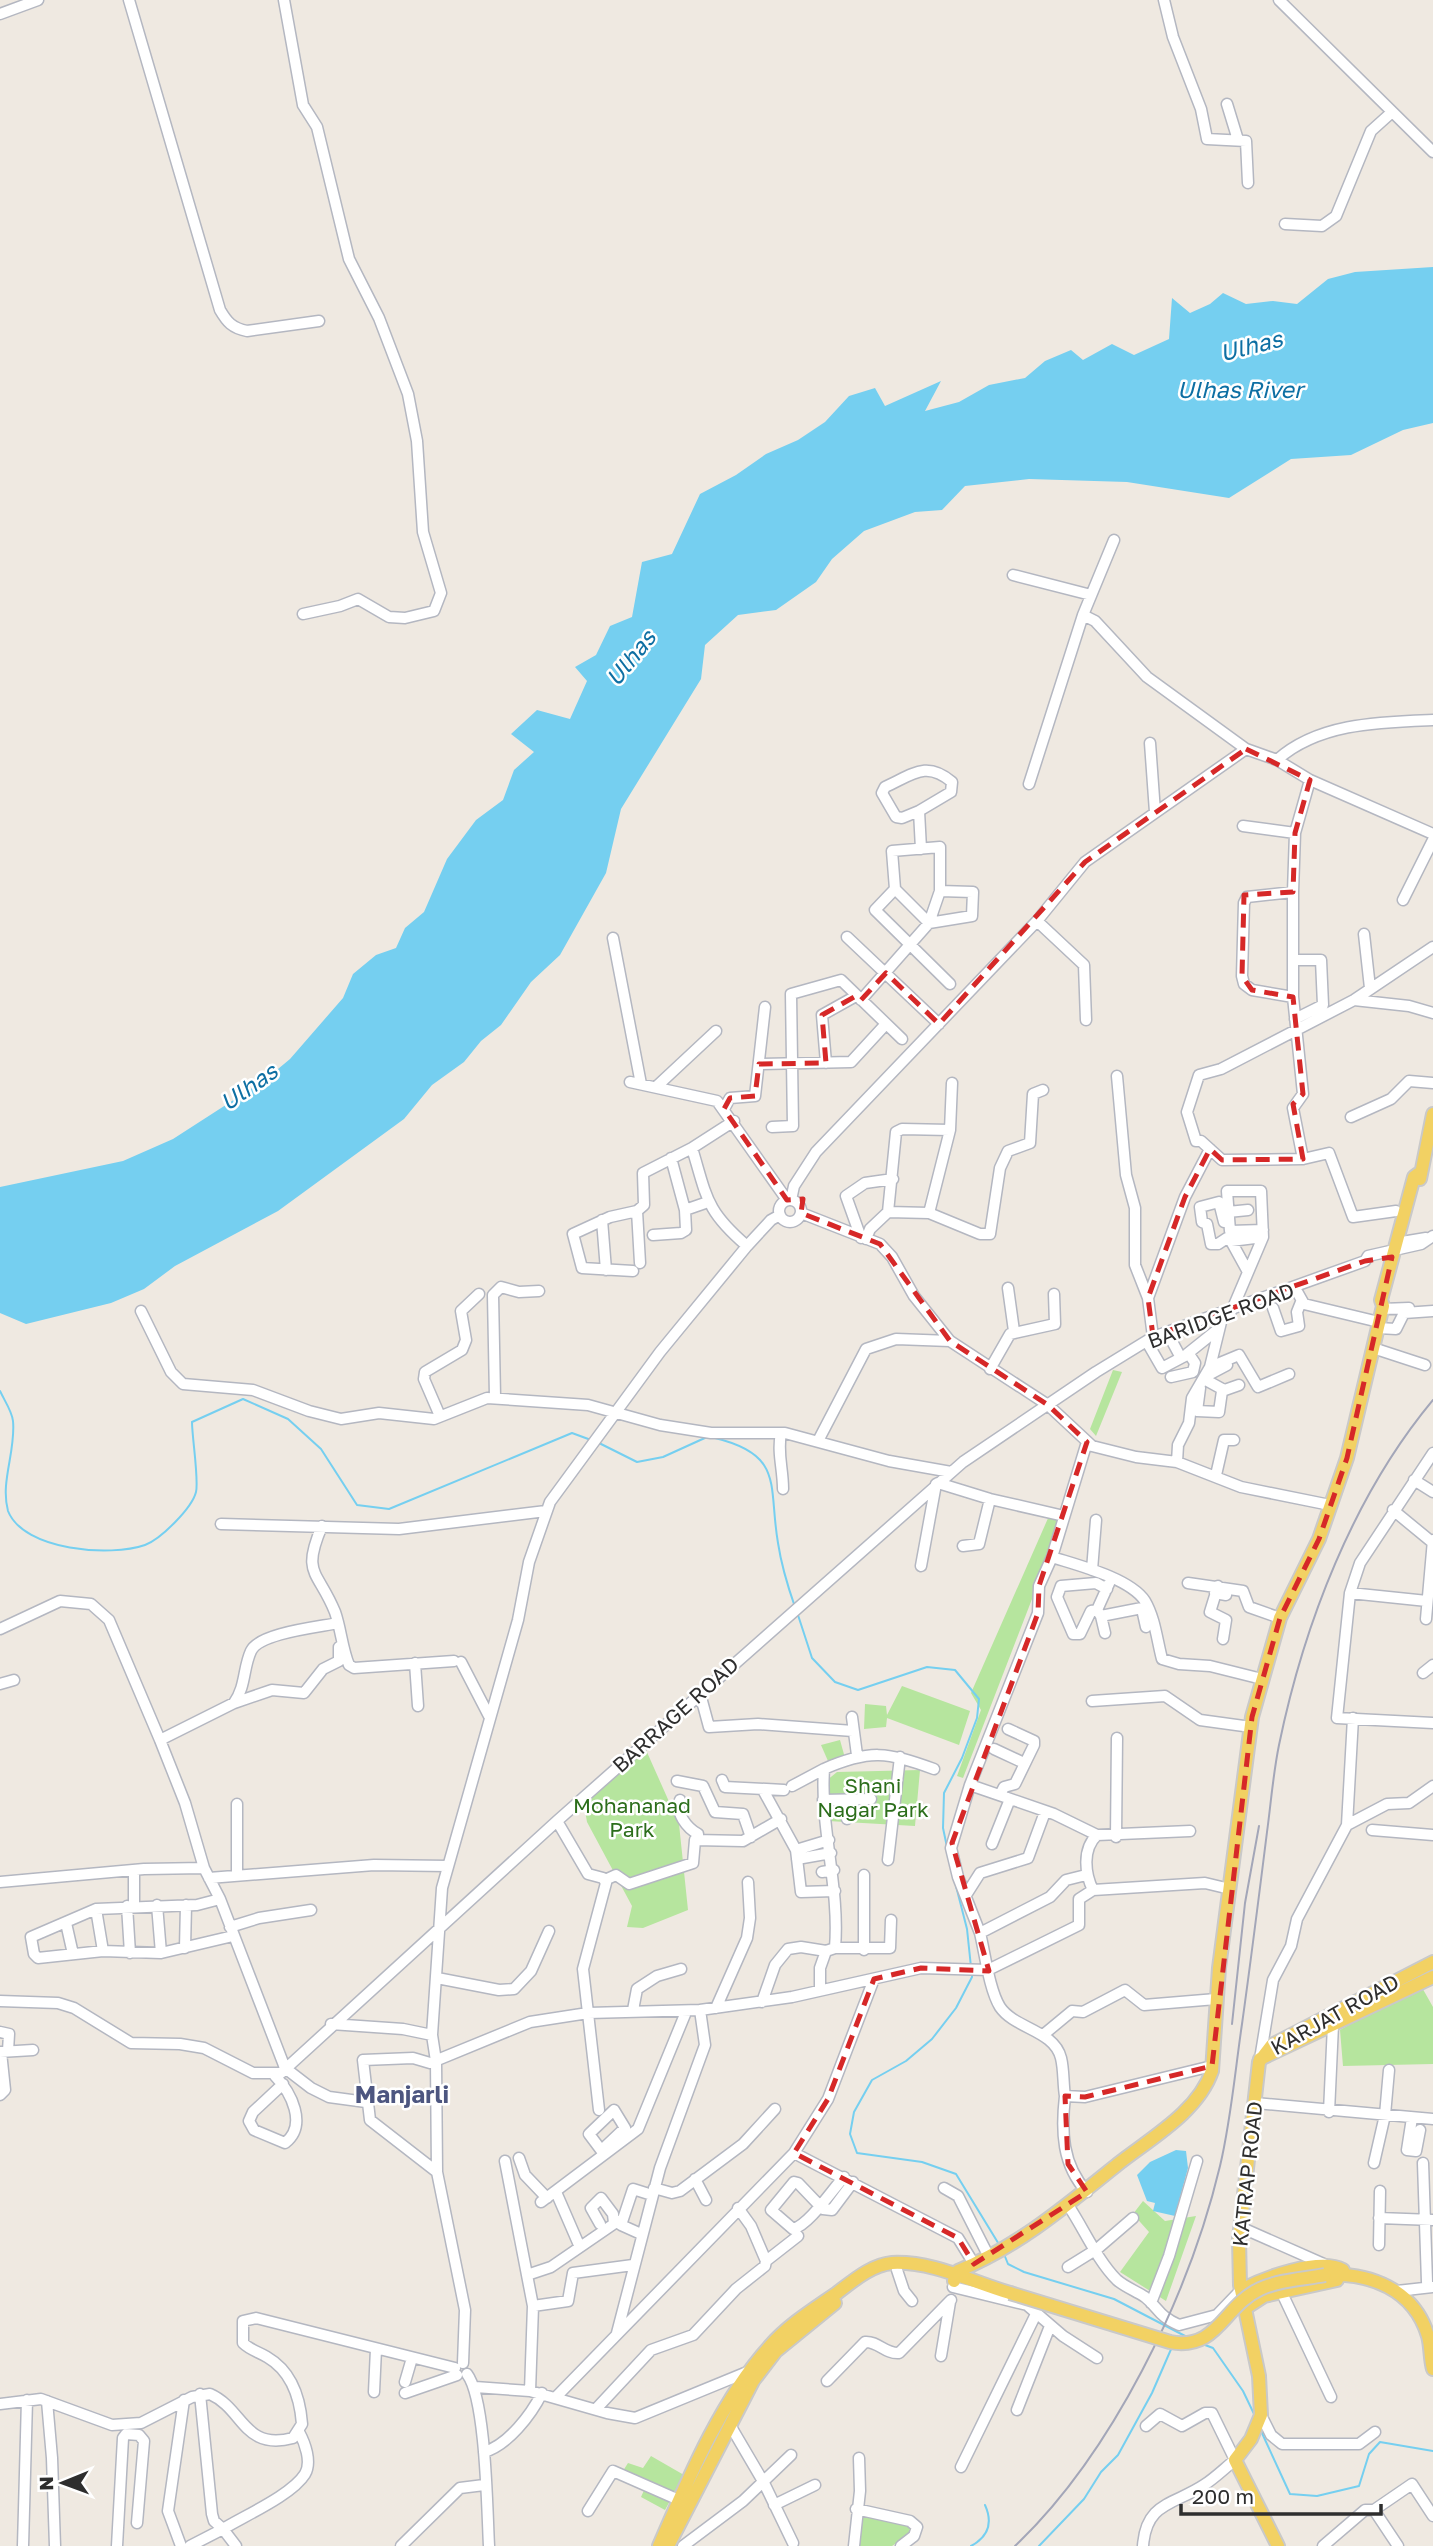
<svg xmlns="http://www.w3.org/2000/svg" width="1433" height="2546" font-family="'Golos Text',sans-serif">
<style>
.green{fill:#b6e59e}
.water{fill:#75cff0}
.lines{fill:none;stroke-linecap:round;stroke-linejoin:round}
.stream{stroke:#75cff0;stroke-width:2}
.minor-casing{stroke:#b4b7c1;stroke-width:13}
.major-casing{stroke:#c9c9c9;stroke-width:16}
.minor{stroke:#fff;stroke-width:10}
.major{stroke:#f2d163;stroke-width:12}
.rail{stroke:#a3a6b8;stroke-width:2}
.major-bridge-casing{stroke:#c9c9c9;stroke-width:16;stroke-linecap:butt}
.major-bridge{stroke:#f2d163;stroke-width:12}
.marked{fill:none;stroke:#d62828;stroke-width:5;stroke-dasharray:14 9;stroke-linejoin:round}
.labels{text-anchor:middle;stroke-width:5;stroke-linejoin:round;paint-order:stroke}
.street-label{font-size:21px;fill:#2e2e2e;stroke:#fff}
.park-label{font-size:21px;fill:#2c6e1b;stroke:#fff}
.water-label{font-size:23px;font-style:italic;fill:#0d6fa3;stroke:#fff}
.quarter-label{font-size:24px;font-weight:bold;fill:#4d5680;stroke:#fff}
</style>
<rect width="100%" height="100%" fill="#efe9e1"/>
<path class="green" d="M1113 1370 1122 1372 1096 1436 1090 1429Z
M1049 1516 1061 1521 1054 1542 963 1778 957 1776 981 1710 971 1693Z
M902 1686 970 1711 959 1745 887 1718 886 1727 864 1729 865 1704 886 1706 887 1715Z
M840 1740 845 1758 828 1761 821 1745Z
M646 1750 679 1824 688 1910 643 1928 627 1927 632 1906 587 1822 584 1805Z
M920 1770 915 1826 828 1821 826 1781 837 1772Z
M1420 1984 1433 2007V2064L1343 2066 1340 2030Z
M1143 2201 1165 2221 1196 2216 1166 2301 1120 2272 1149 2232 1133 2214Z
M651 2456 684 2475 665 2510 641 2497 646 2486 621 2474 628 2463 643 2468Z
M859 2512 916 2529 892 2546H860Z"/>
<path class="water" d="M1433 267V423L1403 430 1351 455 1291 459 1229 498 1127 482 1029 479 965 486 942 510 915 512 864 531 832 559 816 582 776 610 738 615 705 645 701 679 621 809 606 873 560 955 531 982 501 1025 481 1041 464 1062 432 1085 404 1119 278 1211 175 1266 144 1289 111 1303 26 1324 0 1313V1187L123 1161 173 1139 266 1079 290 1059 343 998 353 974 376 955 396 948 405 928 424 912 447 859 476 820 503 800 514 770 534 752 511 734 537 710 570 719 587 681 575 667 596 655 610 626 632 617 642 562 672 554 700 494 736 475 766 454 798 440 825 422 849 396 875 388 885 406 941 381 925 411 959 402 989 385 1025 378 1045 361 1071 350 1083 360 1112 344 1134 355 1169 339 1172 298 1190 313 1210 304 1223 293 1246 304 1273 301 1297 304 1328 279 1355 272Z
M1176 2150 1186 2151 1188 2168 1175 2216 1153 2211 1155 2203 1147 2201 1137 2175 1150 2162Z"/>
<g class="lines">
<path class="stream" d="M0 1391C4 1400 12 1411 13 1421 16 1451 0 1482 8 1511 24 1551 111 1557 145 1545 161 1539 192 1508 196 1492 199 1480 192 1437 192 1422L243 1399 288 1419 321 1449 357 1505 389 1509 572 1433 591 1440
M715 1438C785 1455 768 1486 778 1543 781 1563 788 1587 795 1607
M599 1443 637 1462 663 1457 707 1437
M797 1612 812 1658 835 1682 858 1690 927 1667 955 1670 979 1699 977 1718 962 1758 944 1793 943 1828 947 1847
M956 1886 967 1929 971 1967
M972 1972V1977L956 2008 932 2039 906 2061 872 2080 854 2112 850 2134 857 2153 922 2162 956 2174 1000 2246
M1004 2254 1008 2264 1024 2272 1114 2299 1187 2337
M1205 2345 1213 2348 1243 2391 1255 2416
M1261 2431 1290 2494 1317 2496 1359 2486 1369 2454 1380 2442 1433 2451
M971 2546C988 2537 993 2523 985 2505
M1039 2546 1084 2499 1101 2472 1118 2455 1152 2393 1172 2347"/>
<defs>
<path id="minor" d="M129 0 220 310C227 322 232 328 247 331L319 321
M284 0 303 105 317 127 349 259 379 318 408 394 417 441 423 532 441 593 434 611 405 618 389 617 358 599 340 606 303 614
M1164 0 1173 37 1201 109 1207 139 1246 141 1248 183
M1279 0 1433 152
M0 14 38 0
M1227 104 1238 140
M1285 224 1322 226 1336 216 1371 131 1391 113
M1013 575 1091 595
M1083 615 1095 621 1147 677 1246 749
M1150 743 1155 812
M1277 760C1318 723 1380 722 1433 720
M1029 784 1083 615 1114 540
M919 811 951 792 952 782C926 760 912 775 885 787L882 793 896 817 902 818 919 811 921 849
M1243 826 1295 833
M895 889 875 910 950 984
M1403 900 1433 840
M1037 921 1084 965 1086 1020
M1364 934 1370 988
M847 937 939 1024
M613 938 641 1084
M1294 960H1321L1323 1005 1295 1019
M1293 997 1252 990 1244 984 1242 976 1244 903 1247 897 1293 892
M861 1000 929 923 972 916 973 892 940 891V847L892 851 895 889 929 923 940 891
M1354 1000 1409 1006 1433 1013
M826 1063 822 1015 856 996
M759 1064 851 1062 885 1025
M1117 1076 1126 1175 1135 1208V1265L1148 1298 1153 1337
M630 1082 717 1101 787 1200
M656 1087 716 1031
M724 1109 730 1098 755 1096 765 1007
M1351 1117 1391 1099 1409 1081 1433 1083
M772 1127 793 1126 791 994 841 980 902 1039
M692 1148C707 1198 706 1211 747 1246
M1303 1159 1293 1108 1303 1094 1293 997V892L1295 833 1310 780
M779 1211a11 11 0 1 1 22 0a11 11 0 1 1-22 0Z
M791 1200 794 1186 816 1152 1037 921 1085 862 1246 749 1277 760 1310 780 1433 834
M685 1210 708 1202
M1396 1211 1353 1217 1329 1153 1303 1159 1222 1160 1201 1141H1196L1187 1112 1199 1075 1221 1069 1354 1000 1433 947
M888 1212 896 1132 902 1129 950 1130
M1228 1212 1248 1210
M801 1213 880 1244 892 1257 914 1296 950 1341 1048 1405 1092 1446 1136 1457 1177 1462 1241 1487 1330 1505
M929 1213 950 1130 952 1083
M602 1220 606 1270
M1224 1222 1219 1202 1200 1207 1202 1222 1207 1224 1211 1244H1218L1227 1238
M1263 1230 1230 1231 1227 1191H1261L1263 1237
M653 1235 681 1233 686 1230 685 1210 671 1158
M861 1238 846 1196 865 1183 893 1179
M866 1239 870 1229 888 1212 929 1213 980 1234H990L1000 1168 1008 1151 1030 1143 1033 1094 1043 1090
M1396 1243 1426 1238
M640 1263 637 1211 644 1205 643 1173 692 1148 734 1121
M633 1271 582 1268 573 1234 610 1217 637 1211
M1008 1288 1014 1331
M1295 1288 1304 1304 1379 1322
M1148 1298 1185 1197 1210 1149
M1273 1308 1281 1331 1299 1326 1297 1312 1301 1302
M1382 1309 1409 1308
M1232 1310 1263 1237 1231 1241 1248 1272
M141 1311 171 1372 183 1384 253 1390 309 1411 341 1419 379 1413 434 1419 487 1398 588 1405 660 1425 711 1433H785L889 1461 951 1472
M1378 1328 1396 1329 1404 1313 1433 1311
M1167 1332 1181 1358 1189 1354 1195 1363 1193 1372 1171 1377
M1147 1342 1162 1368 1181 1358
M1373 1348 1425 1365
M1187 1354 1217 1330 1218 1324
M1227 1365 1210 1374V1367L1239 1355 1258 1387 1289 1374
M990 1369 1010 1334 1055 1324 1054 1294
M1204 1379 1224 1390
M1200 1388 1197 1411 1219 1412 1222 1391 1239 1385
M495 1397 493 1295 501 1287 519 1292 539 1291
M440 1416 424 1379 425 1372 462 1350 466 1340 461 1311 479 1294
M781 1433C777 1453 783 1468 783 1489
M818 1441 866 1349 896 1339 950 1341
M1087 1442 1052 1557C1077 1565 1130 1578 1145 1601 1155 1618 1157 1640 1162 1659L1179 1664 1210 1666 1262 1679
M1433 1453 1360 1563 1350 1593 1337 1718 1433 1723
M1177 1462 1178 1445 1189 1423 1192 1398 1210 1367 1223 1314
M1216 1475 1224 1440H1234
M1414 1480 1433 1492
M938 1483 990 1499 1064 1516
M1393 1510 1433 1543
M221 1524 399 1529 546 1511
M322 1526C301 1575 318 1570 335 1612 341 1629 342 1648 349 1665L354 1668 454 1661
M963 1546 979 1544 990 1499
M1052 1557 1039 1586 1038 1613 970 1785 1054 1814 1097 1835
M921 1566 936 1484
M1092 1570 1096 1520
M1188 1583 1243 1591 1249 1607 1280 1618
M1218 1586 1210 1612 1226 1620 1223 1639
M1107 1589 1096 1583 1061 1586 1057 1597 1073 1634H1080L1091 1611 1097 1610 1111 1579
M1215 1593 1226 1595
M1350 1593 1427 1601
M1142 1609 1146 1627
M1097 1610 1101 1616 1147 1607
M1101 1616 1105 1633
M1426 1619 1433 1540
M0 1629 60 1601 91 1604 109 1620 160 1740 185 1803 204 1868 220 1899 285 2068 311 2088 329 2097 366 2102
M461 1662 489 1716
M415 1663 418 1706
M1423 1673 1433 1665
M0 1684 14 1680
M702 1701 709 1727 758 1724 853 1731
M1092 1701 1165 1696 1200 1720 1251 1727
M234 1703C246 1686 243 1668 251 1651 259 1633 319 1627 338 1623
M852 1717 857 1755
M160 1740 234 1703 272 1690 304 1693 323 1669 339 1661V1647
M994 1749 1024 1763
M722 1780 725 1787 784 1790
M677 1781 703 1786 715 1812 743 1814 751 1837
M970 1785 951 1848 958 1877 980 1933
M792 1786 824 1769
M763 1790 796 1850 801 1892 835 1891
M1000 1795 1004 1787 1015 1784 1034 1745V1741L1008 1729
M680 1800C675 1813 687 1828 698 1834V1839
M823 1800 871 1799
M840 1801 841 1804 847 1805V1819
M237 1804V1876
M557 1821 588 1874 603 1878 606 1883 583 1969 599 2110
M1347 1825 1353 1718
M1372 1830 1433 1835
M1116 1837 1117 1738
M992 1844 1010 1799
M796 1850 829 1840
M797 1859 831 1853
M888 1860 900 1757
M134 1870V1906
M822 1872 834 1870
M864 1875V1950
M1086 1875 1066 1880 1050 1897 980 1933C985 1953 989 1989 1000 2007 1015 2029 1054 2030 1061 2058 1064 2070 1063 2084 1065 2096L1085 2097 1212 2066
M209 1878 374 1865 448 1866
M605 1880 616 1875 629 1884 693 1863 695 1840 743 1841 781 1819
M0 1882 144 1869 204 1868
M1093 1890C1085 1874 1082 1849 1097 1835L1190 1831
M966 1895 980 1873 1028 1858 1045 1812
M220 1899 197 1905 96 1909 31 1937 34 1954 38 1958 103 1951 161 1953 233 1936
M157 1905 161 1953
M127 1906 130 1953
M96 1909 103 1951
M66 1923 73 1954
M230 1927 259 1918 311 1910
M185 1948 186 1905
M835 1948H890L891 1920
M437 1978 499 1990 514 1989 531 1971 549 1931
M820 1990V1968L826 1951 835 1948C840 1888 820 1829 824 1769 870 1749 887 1752 934 1769
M0 2001 58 2003 74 2008 131 2043 180 2044 204 2048 253 2073H281L557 1821 963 1462 1096 1372 1153 1337 1365 1261 1368 1256 1421 1244 1433 1236
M762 2002 775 1965 788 1949 801 1947 826 1951
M716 2008 747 1938 750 1918 748 1882
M633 2010 637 1989 657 1976 681 1969
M331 2024 403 2029 432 2035
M0 2032 9 2034 8 2051
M1043 2035 1072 2011 1083 2012 1125 1990 1144 2005 1216 1999
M0 2052 33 2050
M1260 2059 1273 1980 1291 1946 1297 1919 1347 1825 1387 1804 1409 1803 1433 1786
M275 2076C291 2092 308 2125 285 2143L254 2130 249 2121 253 2112 283 2084
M0 2095 5 2090 1 2052
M1065 2096C1061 2131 1062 2165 1087 2192
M1255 2103 1433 2119
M1329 2112 1333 2025
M1412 2118 1407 2150 1416 2151 1420 2130
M794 2153 958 2238 974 2264
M604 2154 589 2134 614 2110 625 2128 606 2146
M519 2158 525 2175 547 2198
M505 2161 533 2306 530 2391
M1374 2163 1385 2115 1389 2070
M1423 2163 1427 2282
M437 2172 370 2120 363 2060 413 2058 430 2063 530 2022 588 2013 700 2010 792 1997 921 1968 988 1970 1079 1925V1899L1093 1890 1205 1883 1230 1889
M844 2177C832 2190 809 2225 793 2229L771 2210 794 2182 798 2183 820 2206 823 2209 832 2210 853 2182
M695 2179 706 2200
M654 2188 672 2193 680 2191 743 2144 775 2109
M944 2188 958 2196 989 2257
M556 2192 579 2245
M541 2202 638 2129 686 2012
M1068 2205C1084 2229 1097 2260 1117 2280 1125 2287 1136 2291 1145 2297 1159 2308 1158 2316 1179 2325L1217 2315 1241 2290
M738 2208 751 2226 766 2261
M1379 2218 1433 2220
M600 2224 591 2208 601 2198 613 2214 614 2223
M1240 2227 1326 2265
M641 2234 621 2225 633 2189 652 2195
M1379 2245 1380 2191
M1068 2267 1097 2249 1133 2218
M897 2270 904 2291 912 2301
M527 2275 551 2267 618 2221
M953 2287 1027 2305 1063 2336 1097 2358
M1281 2291 1331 2397
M1397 2291 1433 2287
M1151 2303 1169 2256 1197 2161
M533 2306 568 2301 573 2273 633 2265
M617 2333 660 2168 705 2045 700 2010
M941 2356 950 2302
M463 2363 465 2310 437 2172 436 2061 432 2035 442 1888 518 1620 529 1562 550 1502 660 1352 747 1246 771 1220 780 1215
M467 2374C486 2399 487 2509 489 2546
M827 2381 865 2342C878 2341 885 2354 899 2353L951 2300
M405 2382 412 2358
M475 2387 530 2391 607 2413 635 2418 747 2372
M374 2392 376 2349
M405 2393 457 2375
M200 2394 212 2514 214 2521 223 2529C244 2516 292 2495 305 2474 312 2462 305 2443 299 2432
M556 2397 794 2153 828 2099 874 1979
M47 2401 52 2458 55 2546
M0 2404 41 2399 112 2425 141 2423 192 2397 210 2394C244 2409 243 2451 293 2438L302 2424C300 2397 291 2371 267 2357 259 2352 250 2350 243 2343V2321L256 2318 455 2368
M596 2409 651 2350 693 2335 736 2289 765 2266 766 2261 798 2236
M1017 2410 1050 2326
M1261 2415 1271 2435 1282 2444H1359L1375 2432
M730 2425 764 2483 793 2543
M484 2452C508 2445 531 2415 542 2393
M961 2467 1037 2312
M774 2505 815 2485
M856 2509 910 2521 917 2527 914 2536 901 2546
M1374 2510 1398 2546
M588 2511 613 2471 679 2500
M23 2546 27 2400
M117 2546 123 2438 126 2434 139 2435 144 2441 137 2523
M181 2546 168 2511 184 2400
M190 2546 223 2529 236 2546
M401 2546 460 2488 484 2485
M683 2546 743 2501 791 2455
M854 2546 860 2491 859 2458
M1143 2546C1146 2502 1174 2505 1204 2485 1215 2478 1225 2468 1235 2460L1212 2413H1205L1182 2426 1160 2414 1146 2426
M1323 2546 1365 2510H1374L1412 2484 1433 2516"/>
<path id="major" d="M1420 1179 1433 1114
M1260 2059 1433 1977
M1325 2275C1369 2272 1414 2289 1428 2336 1431 2347 1430 2358 1433 2369
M954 2281 958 2271C1019 2246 1067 2205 1118 2164 1151 2138 1198 2112 1212 2071L1219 1968 1252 1717 1280 1618 1319 1539 1347 1458 1383 1306 1381 1300 1414 1177 1418 1174
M1241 2290C1264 2278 1319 2257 1343 2270
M1244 2309 1264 2296 1337 2280
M659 2546C688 2479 721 2400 770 2346 788 2325 814 2309 837 2293 853 2281 871 2265 892 2263 933 2261 972 2282 1010 2293
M668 2546 753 2381 776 2351 835 2303
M1278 2546 1235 2460 1251 2439 1261 2415 1259 2376 1240 2285 1239 2239 1259 2062 1272 2045 1433 1962"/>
</defs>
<use href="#minor" class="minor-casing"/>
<use href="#major" class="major-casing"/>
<use href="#minor" class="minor"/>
<use href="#major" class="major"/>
<path class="rail" d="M1232 2024 1245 1903 1259 1826
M1015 2546C1112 2454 1189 2296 1220 2166 1231 2120 1235 2071 1242 2024 1251 1960 1259 1896 1267 1832 1271 1803 1273 1774 1279 1745 1304 1624 1353 1496 1433 1400"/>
<defs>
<path id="major-bridge" d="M1010 2293 1170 2342C1218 2351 1223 2306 1260 2289 1279 2280 1304 2279 1325 2275"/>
</defs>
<use href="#major-bridge" class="major-bridge-casing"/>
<use href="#major-bridge" class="major-bridge"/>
</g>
<path class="marked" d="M1246 749 1310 780 1295 833 1293 892 1244 895 1242 976 1252 990 1293 997 1303 1094 1293 1104 1303 1159 1222 1160 1210 1149 1185 1197 1148 1298 1153 1336 1365 1261 1392 1257 1347 1458 1319 1539 1280 1618 1252 1717 1212 2066 1085 2097 1065 2096 1068 2164 1087 2192 974 2264 958 2238 794 2153 828 2099 874 1979 921 1968 989 1971 952 1843 1038 1613 1039 1586 1087 1442 1048 1405 950 1341 880 1244 801 1213 803 1199 787 1200 724 1109 730 1098 755 1096 759 1064 826 1063 822 1015 856 996 861 1000 886 973 939 1024 1085 862Z"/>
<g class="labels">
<g class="street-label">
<text transform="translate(1221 1316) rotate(-20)" y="7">BARIDGE ROAD</text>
<text transform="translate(676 1715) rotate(-42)" y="7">BARRAGE ROAD</text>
<text transform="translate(1335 2015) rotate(-29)" y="7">KARJAT ROAD</text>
<text transform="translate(1248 2174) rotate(-84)" y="7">KATRAP ROAD</text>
</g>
<g class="park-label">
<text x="873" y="1793">Shani<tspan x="873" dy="24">Nagar Park</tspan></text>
<text x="632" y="1813">Mohananad<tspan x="632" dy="24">Park</tspan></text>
</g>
<g class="water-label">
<text transform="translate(1251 346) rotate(-14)" y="8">Ulhas</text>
<text x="1240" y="398">Ulhas River</text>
<text transform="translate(631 658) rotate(-51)" y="8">Ulhas</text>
<text transform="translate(249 1087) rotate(-35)" y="8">Ulhas</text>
</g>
<g class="quarter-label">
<text x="402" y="2103">Manjarli</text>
</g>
</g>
<g transform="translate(63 2483) rotate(269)" stroke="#ffffff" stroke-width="5" paint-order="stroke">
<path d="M0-5L12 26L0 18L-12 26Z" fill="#2e2e2e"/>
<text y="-10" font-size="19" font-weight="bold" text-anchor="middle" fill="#2e2e2e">N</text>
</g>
<path d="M1181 2504v10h200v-10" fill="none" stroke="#2e2e2e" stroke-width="3.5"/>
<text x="1192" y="2504" font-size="21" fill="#2e2e2e" stroke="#ffffff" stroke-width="5" paint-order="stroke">200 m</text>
</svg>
